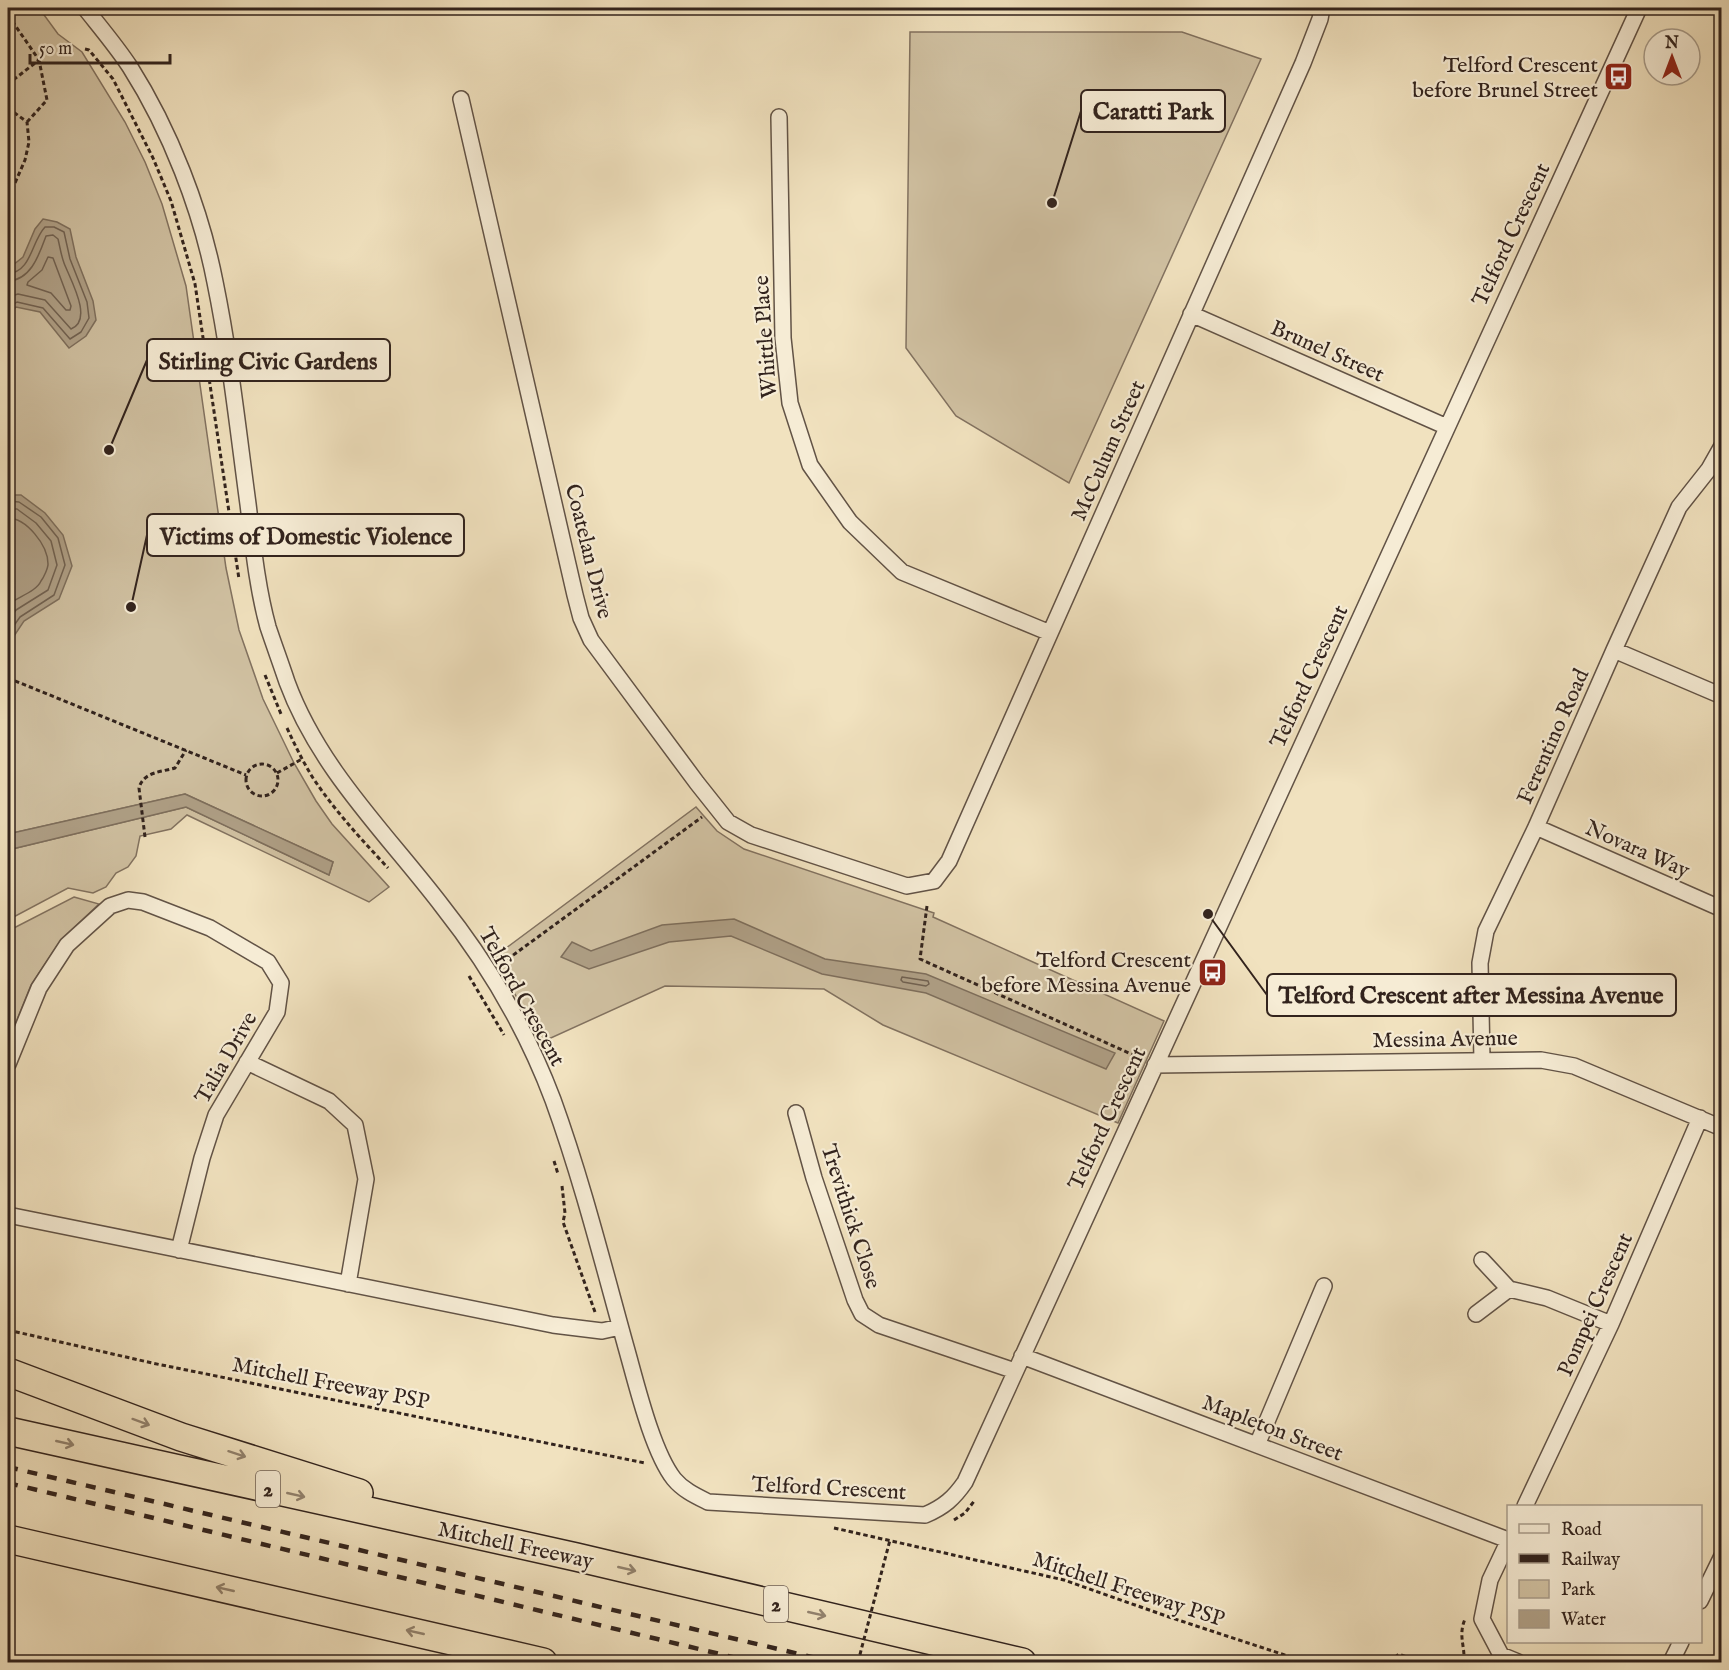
<svg xmlns="http://www.w3.org/2000/svg" width="1729" height="1670" font-family="'IM FELL English',serif">
<style>
.green{fill:#d1c2a3;stroke:#827260;stroke-width:1.5}
.water{fill:#b0a188;stroke:#7e6f5d;stroke-width:1.5}
.lines{fill:none;stroke-linecap:round;stroke-linejoin:round}
.shore{stroke:#716252;stroke-width:1.5}
.minor-casing{stroke:#625346;stroke-width:18}
.motorway-casing{stroke:#32231d;stroke-width:30}
.path{stroke:#32231d;stroke-width:3;stroke-dasharray:4.5 3;stroke-linecap:butt}
.minor{stroke:#f6ecd5;stroke-width:15}
.motorway{stroke:#f1e2bf;stroke-width:27}
.rail{stroke:#32231d;stroke-width:4.5;stroke-dasharray:10 10;stroke-linecap:butt}
.path-bridge{stroke:#32231d;stroke-width:3;stroke-dasharray:4.5 3;stroke-linecap:butt}
.oneway{stroke:#92826e}
.labels{text-anchor:middle;stroke-width:4.5;stroke-linejoin:round;paint-order:stroke}
.shield{fill:#f6ecd5;stroke:#6d5f54;stroke-width:1.5}
.shield-label{font-size:21px;font-weight:bold;fill:#32231d}
.poi-label{font-size:22px;fill:#32231d;stroke:#f6ecd5;text-anchor:end}
.street-label{font-size:22px;fill:#32231d;stroke:#f6ecd5}
.leader{fill:none;stroke:#32231d;stroke-width:2}
.callout-dot{fill:#32231d;stroke:#f6ecd5;stroke-width:2}
.callout{fill:#f6ecd5;stroke:#32231d;stroke-width:2}
.callout-label{font-size:24px;text-anchor:middle;font-weight:bold;fill:#32231d}
</style>
<rect width="100%" height="100%" fill="#f1e2bf"/>
<filter id="stains"><feTurbulence type="fractalNoise" baseFrequency=".00333" numOctaves="4"/><feColorMatrix values="0 0 0 0 .2 0 0 0 0 .09 0 0 0 0 .02 0 0 0 .5 -.17"/></filter>
<radialGradient id="worn" r=".72"><stop offset=".6" stop-color="#630" stop-opacity="0"/><stop offset="1" stop-color="#630" stop-opacity=".3"/></radialGradient>
<path class="green" d="M8 8H39L58 34 82 52 125 122 145 162 162 204 186 286 226 568 239 630 263 699 294 763 316 801 332 824 389 887 369 902 187 815 171 829 140 836 136 856 128 867 116 873 106 887 93 893 68 888 8 920V850L186 807 329 875 333 862 185 794 8 834Z
M910 32H1182L1261 59 1069 483 956 416 906 348Z
M696 807 717 831 744 849 934 913 933 917 1164 1021 1118 1123 883 1025 824 989 665 986 542 1042 494 957Z
M74 897 99 904 61 940 31 985 8 1042V931Z"/>
<path class="water" d="M43 219 57 222 70 229 76 257 93 301 96 320 86 336 69 348 40 312 16 307 8 315V269L23 257 35 229Z
M8 495H21L45 513 63 535 72 566 59 599 24 621 8 645Z
M185 794 333 862 329 875 186 807 8 850V834Z
M734 919 825 959 926 974 1115 1053 1106 1069 926 993 822 974 731 936 669 942 589 969 561 957 572 942 591 951 662 925Z"/>
<g class="lines">
<path class="shore" d="M48 257 53 258 71 306 70 310H66L51 293 27 285 28 282 42 270Z
M8 274C32 271 31 242 45 227H54L64 232 70 259 87 302 89 318 81 332 70 339 43 308 17 302 8 308
M8 281C31 280 39 255 46 236L53 235 58 239C60 247 61 255 64 263 70 279 94 320 71 329L45 300 18 294 8 297
M8 501 19 502 41 517 58 538 65 565 54 595 20 617 8 634
M8 509H17L36 523 51 541 57 565 48 590 16 610 8 621
M8 518C26 518 48 545 48 564 48 568 44 577 41 581 36 592 17 597 8 605
M902 977 928 981 929 984 926 986 903 982 901 980Z"/>
<defs>
<path id="minor" d="M85 8C100 27 117 47 130 67 170 130 201 210 215 282 230 355 238 430 248 504 253 545 257 587 268 627 274 645 281 664 287 682 319 769 387 834 442 906 488 964 527 1031 553 1100 582 1180 603 1264 626 1347 636 1382 652 1451 674 1479 683 1490 696 1496 708 1502L925 1515C944 1507 954 1498 965 1482L1639 8
M461 99 575 595 581 618 591 640 697 783 728 822 751 835 907 886 934 881 949 861 1303 63 1320 19 1322 8
M779 117 783 338 790 403 810 465 850 522 902 572 1050 633
M1191 314 1447 427
M1614 650 1722 696
M1536 827 1722 909
M1482 1060 1480 963 1486 931 1536 827 1614 650 1679 507 1709 469 1722 446
M247 1062 329 1101 355 1125 366 1179 348 1284
M8 1064 39 988 67 945 110 906 128 900 143 902 210 928 268 962 281 983 277 1012 216 1115 202 1158 179 1250
M1155 1065 1541 1060 1574 1066 1722 1128
M796 1113 814 1178 855 1300 862 1314 879 1325 1015 1371
M8 1215 553 1325 602 1331 620 1327
M1482 1260 1509 1289 1547 1298 1611 1324
M1476 1314 1509 1289
M1022 1356 1508 1540
M1257 1445 1324 1286
M1525 1506 1611 1324 1700 1118
M1508 1542 1490 1580 1482 1619 1501 1655 1518 1662
M1700 1601 1722 1556
M1671 1662 1681 1642"/>
<path id="motorway" d="M8 1372 181 1437 359 1493
M8 1431 576 1557 1022 1662
M8 1539 543 1662"/>
</defs>
<use href="#minor" class="minor-casing"/>
<use href="#motorway" class="motorway-casing"/>
<path class="path" d="M8 15 39 60 8 84
M85 49 89 50 113 79 153 158 171 201 195 284 239 579
M8 108 27 122 29 142 25 160 8 199
M27 122 47 100 39 60
M265 675 281 714
M8 678 246 775
M287 728C295 745 303 762 313 778 335 811 361 839 388 868
M246 780a16 16 0 1 1 32 0a16 16 0 1 1-32 0Z
M277 773 302 759
M145 837 139 788C143 772 161 772 175 768L186 750
M927 906 920 959 1140 1058
M501 964 702 817
M469 976 504 1035
M554 1161 558 1174
M562 1186 565 1213 563 1222 596 1315
M8 1330 152 1363 645 1463
M954 1520 965 1513 975 1500
M834 1528 1064 1580 1172 1618 1306 1662
M1389 1662 1399 1654 1419 1662
M1464 1662C1465 1645 1458 1636 1465 1619"/>
<use href="#minor" class="minor"/>
<use href="#motorway" class="motorway"/>
<path class="rail" d="M8 1467 833 1662
M8 1483 753 1662"/>
<path class="path-bridge" d="M858 1662 890 1540"/>
</g>
<defs><path id="oneway-shaft" d="M-6 0H5M1.5-3L5.5 0L1.5 3" fill="none" stroke-width="1.6" stroke-linecap="round" stroke-linejoin="round" transform="scale(1.5)"/></defs>
<g class="oneway">
<use href="#oneway-shaft" transform="translate(141 1422) rotate(20)"/>
<use href="#oneway-shaft" transform="translate(65 1443) rotate(13)"/>
<use href="#oneway-shaft" transform="translate(237 1454) rotate(18)"/>
<use href="#oneway-shaft" transform="translate(296 1495) rotate(13)"/>
<use href="#oneway-shaft" transform="translate(627 1569) rotate(13)"/>
<use href="#oneway-shaft" transform="translate(225 1589) rotate(-167)"/>
<use href="#oneway-shaft" transform="translate(817 1614) rotate(13)"/>
<use href="#oneway-shaft" transform="translate(415 1632) rotate(-167)"/>
</g>
<defs>
<symbol id="bus-square" viewBox="-11 -11 22 22"><rect x="-9" y="-9" width="18" height="18" rx="4" fill="#8f2418" stroke="#f6ecd5"/><path d="M-5-6H5V4H4V6H2V4H-2V6H-4V4H-5ZM-3.5-4V0h7V-4ZM-3.5 1.2v1.5H-2V1.2ZM2 1.2v1.5H3.5V1.2Z" fill="#fff"/></symbol>
</defs>
<g fill-rule="evenodd">
<use href="#bus-square" x="1602" y="60" width="33" height="33"/>
<use href="#bus-square" x="1196" y="956" width="33" height="33"/>
</g>
<g class="labels">
<g class="shield">
<rect x="256" y="1471" width="24" height="36" rx="4.5"/>
<rect x="764" y="1586" width="24" height="36" rx="4.5"/>
</g>
<g class="shield-label">
<text x="268" y="1496">2</text>
<text x="776" y="1611">2</text>
</g>
<g class="poi-label">
<text x="1598" y="72">Telford Crescent<tspan x="1598" dy="25">before Brunel Street</tspan></text>
<text x="1191" y="967">Telford Crescent<tspan x="1191" dy="25">before Messina Avenue</tspan></text>
</g>
<g class="street-label">
<text transform="translate(1510 234) rotate(-65)" y="8">Telford Crescent</text>
<text transform="translate(764 337) rotate(-94)" y="8">Whittle Place</text>
<text transform="translate(1328 350) rotate(24)" y="8">Brunel Street</text>
<text transform="translate(1107 450) rotate(-66)" y="8">McCulum Street</text>
<text transform="translate(590 551) rotate(76)" y="8">Coatelan Drive</text>
<text transform="translate(1308 676) rotate(-65)" y="8">Telford Crescent</text>
<text transform="translate(1552 736) rotate(-66)" y="8">Ferentino Road</text>
<text transform="translate(1638 848) rotate(24)" y="8">Novara Way</text>
<text transform="translate(523 996) rotate(61)" y="8">Telford Crescent</text>
<text transform="translate(1445 1038) rotate(-1)" y="8">Messina Avenue</text>
<text transform="translate(225 1057) rotate(-60)" y="8">Talia Drive</text>
<text transform="translate(1106 1118) rotate(-65)" y="8">Telford Crescent</text>
<text transform="translate(852 1216) rotate(72)" y="8">Trevithick Close</text>
<text transform="translate(1594 1304) rotate(-66)" y="8">Pompei Crescent</text>
<text transform="translate(331 1382) rotate(11)" y="8">Mitchell Freeway PSP</text>
<text transform="translate(1273 1427) rotate(21)" y="8">Mapleton Street</text>
<text transform="translate(829 1487) rotate(3)" y="8">Telford Crescent</text>
<text transform="translate(516 1544) rotate(12)" y="8">Mitchell Freeway</text>
<text transform="translate(1129 1588) rotate(18)" y="8">Mitchell Freeway PSP</text>
</g>
</g>
<path class="leader" d="M1052 203L1081 111M109 450L147 360M131 607L147 535M1208 914L1267 995"/>
<g class="callout-dot">
<circle cx="1052" cy="203" r="6"/>
<circle cx="109" cy="450" r="6"/>
<circle cx="131" cy="607" r="6"/>
<circle cx="1208" cy="914" r="6"/>
</g>
<g class="callout">
<rect x="1081" y="90" width="144" height="42" rx="6"/>
<rect x="147" y="339" width="243" height="42" rx="6"/>
<rect x="147" y="514" width="317" height="42" rx="6"/>
<rect x="1267" y="974" width="409" height="42" rx="6"/>
</g>
<g class="callout-label">
<text x="1153" y="119">Caratti Park</text>
<text x="268" y="369">Stirling Civic Gardens</text>
<text x="306" y="544">Victims of Domestic Violence</text>
<text x="1471" y="1003">Telford Crescent after Messina Avenue</text>
</g>
<rect width="1729" height="1670" fill="none" stroke="#f1e2bf" stroke-width="30"/>
<rect x="9" y="9" width="1711" height="1652" fill="none" stroke="#32231d" stroke-width="3"/>
<rect x="15" y="15" width="1699" height="1640" fill="none" stroke="#32231d" stroke-width="1.5"/>
<rect x="1507" y="1505" width="195" height="138" fill="#f6ecd5" stroke="#a89c8b" stroke-width="1.5"/>
<rect x="1519" y="1524" width="30" height="9" fill="#f6ecd5" stroke="#a89c8b" stroke-width="1.5"/>
<text x="1561" y="1535" font-size="18" fill="#32231d">Road</text>
<rect x="1519" y="1554" width="30" height="9" fill="#32231d" stroke="#a89c8b" stroke-width="1.5"/>
<text x="1561" y="1565" font-size="18" fill="#32231d">Railway</text>
<rect x="1519" y="1580" width="30" height="18" fill="#d1c2a3" stroke="#a89c8b" stroke-width="1.5"/>
<text x="1561" y="1595" font-size="18" fill="#32231d">Park</text>
<rect x="1519" y="1610" width="30" height="18" fill="#b0a188" stroke="#a89c8b" stroke-width="1.5"/>
<text x="1561" y="1625" font-size="18" fill="#32231d">Water</text>
<g transform="translate(1672 57)"><circle r="28" fill="#f6ecd5" stroke="#a89c8b" stroke-width="1.5"/>
<path d="M0-4.5L10 22L0 15L-10 22Z" fill="#8f2418"/>
<text y="-9" font-size="16" font-weight="bold" text-anchor="middle" fill="#32231d">N</text>
</g>
<path d="M30 54v9h140v-9" fill="none" stroke="#32231d" stroke-width="3"/>
<text x="39" y="54" font-size="18" fill="#32231d" stroke="#f6ecd5" stroke-width="4.5" paint-order="stroke">50 m</text>
<rect width="100%" height="100%" filter="url(#stains)"/>
<rect width="100%" height="100%" fill="url(#worn)"/>
</svg>
